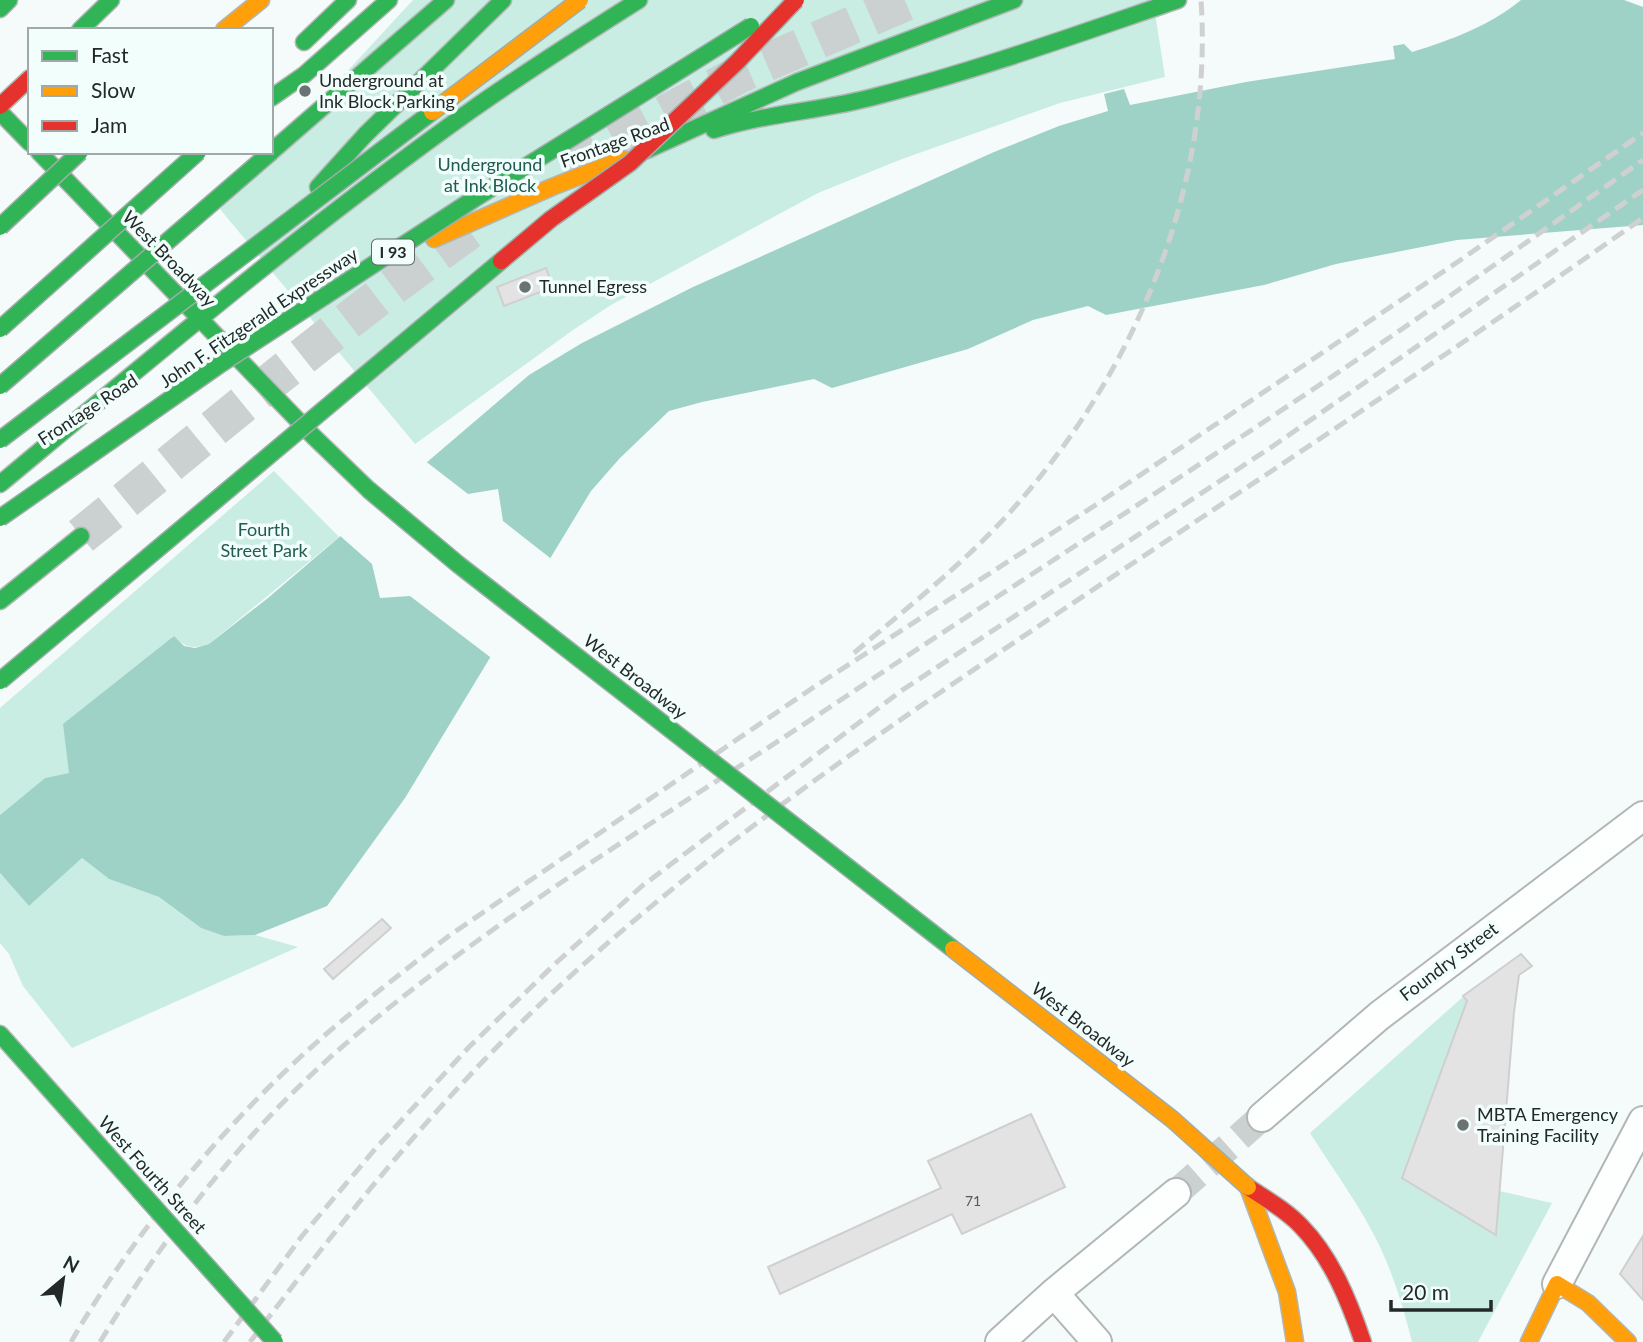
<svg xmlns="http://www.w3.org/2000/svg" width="1643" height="1342" font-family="Lato,sans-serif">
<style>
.green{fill:#c9ece3}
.water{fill:#9fd2c6}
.pier{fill:#f4fbfa}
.building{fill:#e4e3e4;stroke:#cfcfcf;stroke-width:2}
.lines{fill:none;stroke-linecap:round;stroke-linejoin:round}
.street-tunnel{stroke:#cad1d0;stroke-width:28;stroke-dasharray:28 14;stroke-linecap:butt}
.highway-tunnel{stroke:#cad1d0;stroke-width:38;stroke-dasharray:38 19;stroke-linecap:butt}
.street-casing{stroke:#b0b7b5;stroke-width:32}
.fast-casing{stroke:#b0b7b5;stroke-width:19}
.slow-casing{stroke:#b0b7b5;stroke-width:19}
.jam-casing{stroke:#b0b7b5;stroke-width:19}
.street{stroke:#fdfefe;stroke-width:28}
.fast{stroke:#30b455;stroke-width:16}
.slow{stroke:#ff9f0a;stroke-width:16}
.jam{stroke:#e5322d;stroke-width:16}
.rail{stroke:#cfd1d1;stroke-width:5;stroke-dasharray:14 7;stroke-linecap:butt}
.fast-bridge-casing{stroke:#9eadaa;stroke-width:19;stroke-linecap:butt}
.slow-bridge-casing{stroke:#9eadaa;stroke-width:19;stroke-linecap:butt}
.jam-bridge-casing{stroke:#9eadaa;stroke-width:19;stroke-linecap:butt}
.fast-bridge{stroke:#30b455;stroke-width:16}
.slow-bridge{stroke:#ff9f0a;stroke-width:16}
.jam-bridge{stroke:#e5322d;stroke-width:16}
.poi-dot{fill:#6c7272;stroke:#f1fefb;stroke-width:2.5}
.labels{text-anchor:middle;stroke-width:7;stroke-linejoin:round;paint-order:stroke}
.number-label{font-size:14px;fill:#565a5a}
.shield{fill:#f1fefb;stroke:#616967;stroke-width:2}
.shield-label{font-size:16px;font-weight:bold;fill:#232928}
.poi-label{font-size:18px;fill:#232928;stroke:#f1fefb;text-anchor:start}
.street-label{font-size:18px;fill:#232928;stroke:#f1fefb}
.park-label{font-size:18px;fill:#225b50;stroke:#f1fefb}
</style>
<rect width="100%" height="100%" fill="#f4fbfa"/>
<path class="green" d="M413 0H1153L1165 77 1060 103 902 159 818 193 611 305 573 330 415 444 220 209Z
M274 471 339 537 209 644C192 649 186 648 173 636L70 773 45 778 0 815V708Z
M82 858 109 879 159 897 201 928 224 936 255 935 298 947 72 1048 23 986 9 954 0 943V873L29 906Z
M1464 996 1467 1001 1402 1178 1495 1234 1499 1191 1552 1203 1478 1342H1412C1404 1310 1395 1279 1381 1249 1362 1208 1334 1171 1310 1133Z"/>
<path class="water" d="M1521 0H1624L1643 7V225L1457 240 1336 264 1264 285 1106 315 1088 306 1033 320 968 349 832 388 814 379 702 402 669 411 620 458 591 491 405 798 327 906 255 935 224 936 201 928 159 897 109 879 82 858 29 906 0 873V815L45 778 69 773 63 724 174 636 184 646 195 648 209 644 268 598 529 375 582 343 693 287 994 152 1059 126 1108 111 1104 94 1124 89 1130 105 1246 82 1395 59 1393 46 1404 44 1412 52C1451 40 1489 26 1521 0Z"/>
<path class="pier" d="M424 460 468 494 498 489 503 521 554 561 494 660 410 596 380 598 372 564 338 534Z"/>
<path class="building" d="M546 268 553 287 504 306 497 287Z
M382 919 391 928 333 979 324 969Z
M1521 954 1532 966 1519 975 1514 1012 1496 1235 1402 1178 1467 1001 1463 996Z
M1031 1114 1065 1187 962 1234 952 1214 780 1294 768 1267 941 1188 928 1161Z
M1643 1236V1300L1620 1274Z"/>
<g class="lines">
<path class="street-tunnel" d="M1176 1193 1262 1117"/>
<path class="highway-tunnel" d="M564 168 740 74 910 0
M81 536C210 432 337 324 473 228"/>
<defs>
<path id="street" d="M1262 1117 1379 1016 1643 816
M1557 1284 1643 1121
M1054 1293 1097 1342
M1000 1342 1054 1293 1176 1193"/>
<path id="fast" d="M0 9 9 0
M80 30 111 0
M304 42 348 0
M271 98 304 75 389 0
M0 112 30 143
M714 130C767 113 823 111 877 96 978 70 1078 34 1178 0
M647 150 797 82 1014 0
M39 152 313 436 369 490
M271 152 446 0
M318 187 365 135 503 0
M0 484C154 356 307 227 470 111 525 72 582 36 639 0
M0 601 81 536
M0 1034 139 1190"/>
<path id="slow" d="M224 30 261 0
M434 239 552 187 623 159
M1248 1187 1287 1292 1295 1342
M1529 1342 1557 1284 1588 1303 1628 1342"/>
<path id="jam" d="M0 106 30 78
M1248 1187C1266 1199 1286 1210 1301 1226 1332 1258 1349 1301 1363 1342"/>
</defs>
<use href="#street" class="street-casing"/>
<use href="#fast" class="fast-casing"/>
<use href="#slow" class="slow-casing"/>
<use href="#jam" class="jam-casing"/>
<use href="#street" class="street"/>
<use href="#fast" class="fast"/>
<use href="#slow" class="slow"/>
<use href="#jam" class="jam"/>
<path class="rail" d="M854 653C903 611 956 570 1001 522 1130 384 1214 192 1201 0
M71 1342C134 1232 229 1118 325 1035 366 1000 408 968 450 935L814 687 1094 506 1459 261 1643 133
M100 1342C167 1231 250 1125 350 1040 497 915 666 816 827 709 988 602 1151 497 1312 390 1424 315 1533 238 1643 160
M224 1342 302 1236 376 1148 469 1047 557 962 642 886 901 691 1273 446 1643 190
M250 1342C352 1207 458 1075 585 963 746 820 925 702 1103 583 1284 463 1465 343 1643 218"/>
<defs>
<path id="fast-bridge" d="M0 227 80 152
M0 329 198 152
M0 386 271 152
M0 440 432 112
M369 490 459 565 953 949
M0 518 222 363 477 197 751 26
M0 681 501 261
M139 1190 275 1342"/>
<path id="slow-bridge" d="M432 112 580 0
M953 949 1172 1119 1248 1187"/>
<path id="jam-bridge" d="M501 261 551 219 630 163 737 62 796 0"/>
</defs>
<use href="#fast-bridge" class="fast-bridge-casing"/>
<use href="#slow-bridge" class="slow-bridge-casing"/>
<use href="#jam-bridge" class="jam-bridge-casing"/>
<use href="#fast-bridge" class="fast-bridge"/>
<use href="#slow-bridge" class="slow-bridge"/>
<use href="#jam-bridge" class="jam-bridge"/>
</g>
<g class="poi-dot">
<circle cx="305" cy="91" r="7"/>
<circle cx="525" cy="287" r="7"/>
<circle cx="1463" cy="1125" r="7"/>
</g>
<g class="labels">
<g class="number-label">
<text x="973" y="1206">71</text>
</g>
<rect class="shield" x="372" y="239.5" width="42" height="25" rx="5"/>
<g class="shield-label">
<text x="393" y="258">I 93</text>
</g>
<g class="poi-label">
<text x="319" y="87">Underground at<tspan x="319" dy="21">Ink Block Parking</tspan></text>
<text x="539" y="293">Tunnel Egress</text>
<text x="1477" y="1121">MBTA Emergency<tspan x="1477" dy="21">Training Facility</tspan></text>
</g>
<g class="street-label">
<text transform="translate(615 143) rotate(-20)" y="6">Frontage Road</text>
<text transform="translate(169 259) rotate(46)" y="6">West Broadway</text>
<text transform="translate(259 318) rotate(-34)" y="6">John F. Fitzgerald Expressway</text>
<text transform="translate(88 410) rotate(-33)" y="6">Frontage Road</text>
<text transform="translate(635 677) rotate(38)" y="6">West Broadway</text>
<text transform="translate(1449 962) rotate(-37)" y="6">Foundry Street</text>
<text transform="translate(1083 1025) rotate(38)" y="6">West Broadway</text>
<text transform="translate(152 1175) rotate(48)" y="6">West Fourth Street</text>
</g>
<g class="park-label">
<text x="490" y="171">Underground<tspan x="490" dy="21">at Ink Block</tspan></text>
<text x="264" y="536">Fourth<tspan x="264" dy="21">Street Park</tspan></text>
</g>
</g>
<rect x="28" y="28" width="245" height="126" fill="#f1fefb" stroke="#9fa9a7" stroke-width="2"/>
<rect x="42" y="51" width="35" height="10" fill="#30b455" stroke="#9fa9a7" stroke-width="2"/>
<text x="91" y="63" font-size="21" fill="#232928">Fast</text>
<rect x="42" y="86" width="35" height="10" fill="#ff9f0a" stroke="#9fa9a7" stroke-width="2"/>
<text x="91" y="98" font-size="21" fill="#232928">Slow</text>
<rect x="42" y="121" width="35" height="10" fill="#e5322d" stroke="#9fa9a7" stroke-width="2"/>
<text x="91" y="133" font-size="21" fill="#232928">Jam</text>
<g transform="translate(63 1279) rotate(29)" stroke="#f1fefb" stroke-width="5" paint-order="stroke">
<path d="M0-5L12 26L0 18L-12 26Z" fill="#232928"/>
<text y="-10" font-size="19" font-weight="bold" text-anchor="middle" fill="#232928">N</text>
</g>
<path d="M1391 1300v10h100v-10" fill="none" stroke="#232928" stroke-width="3.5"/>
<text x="1402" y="1300" font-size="21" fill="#232928" stroke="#f1fefb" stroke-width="5" paint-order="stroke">20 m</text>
</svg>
